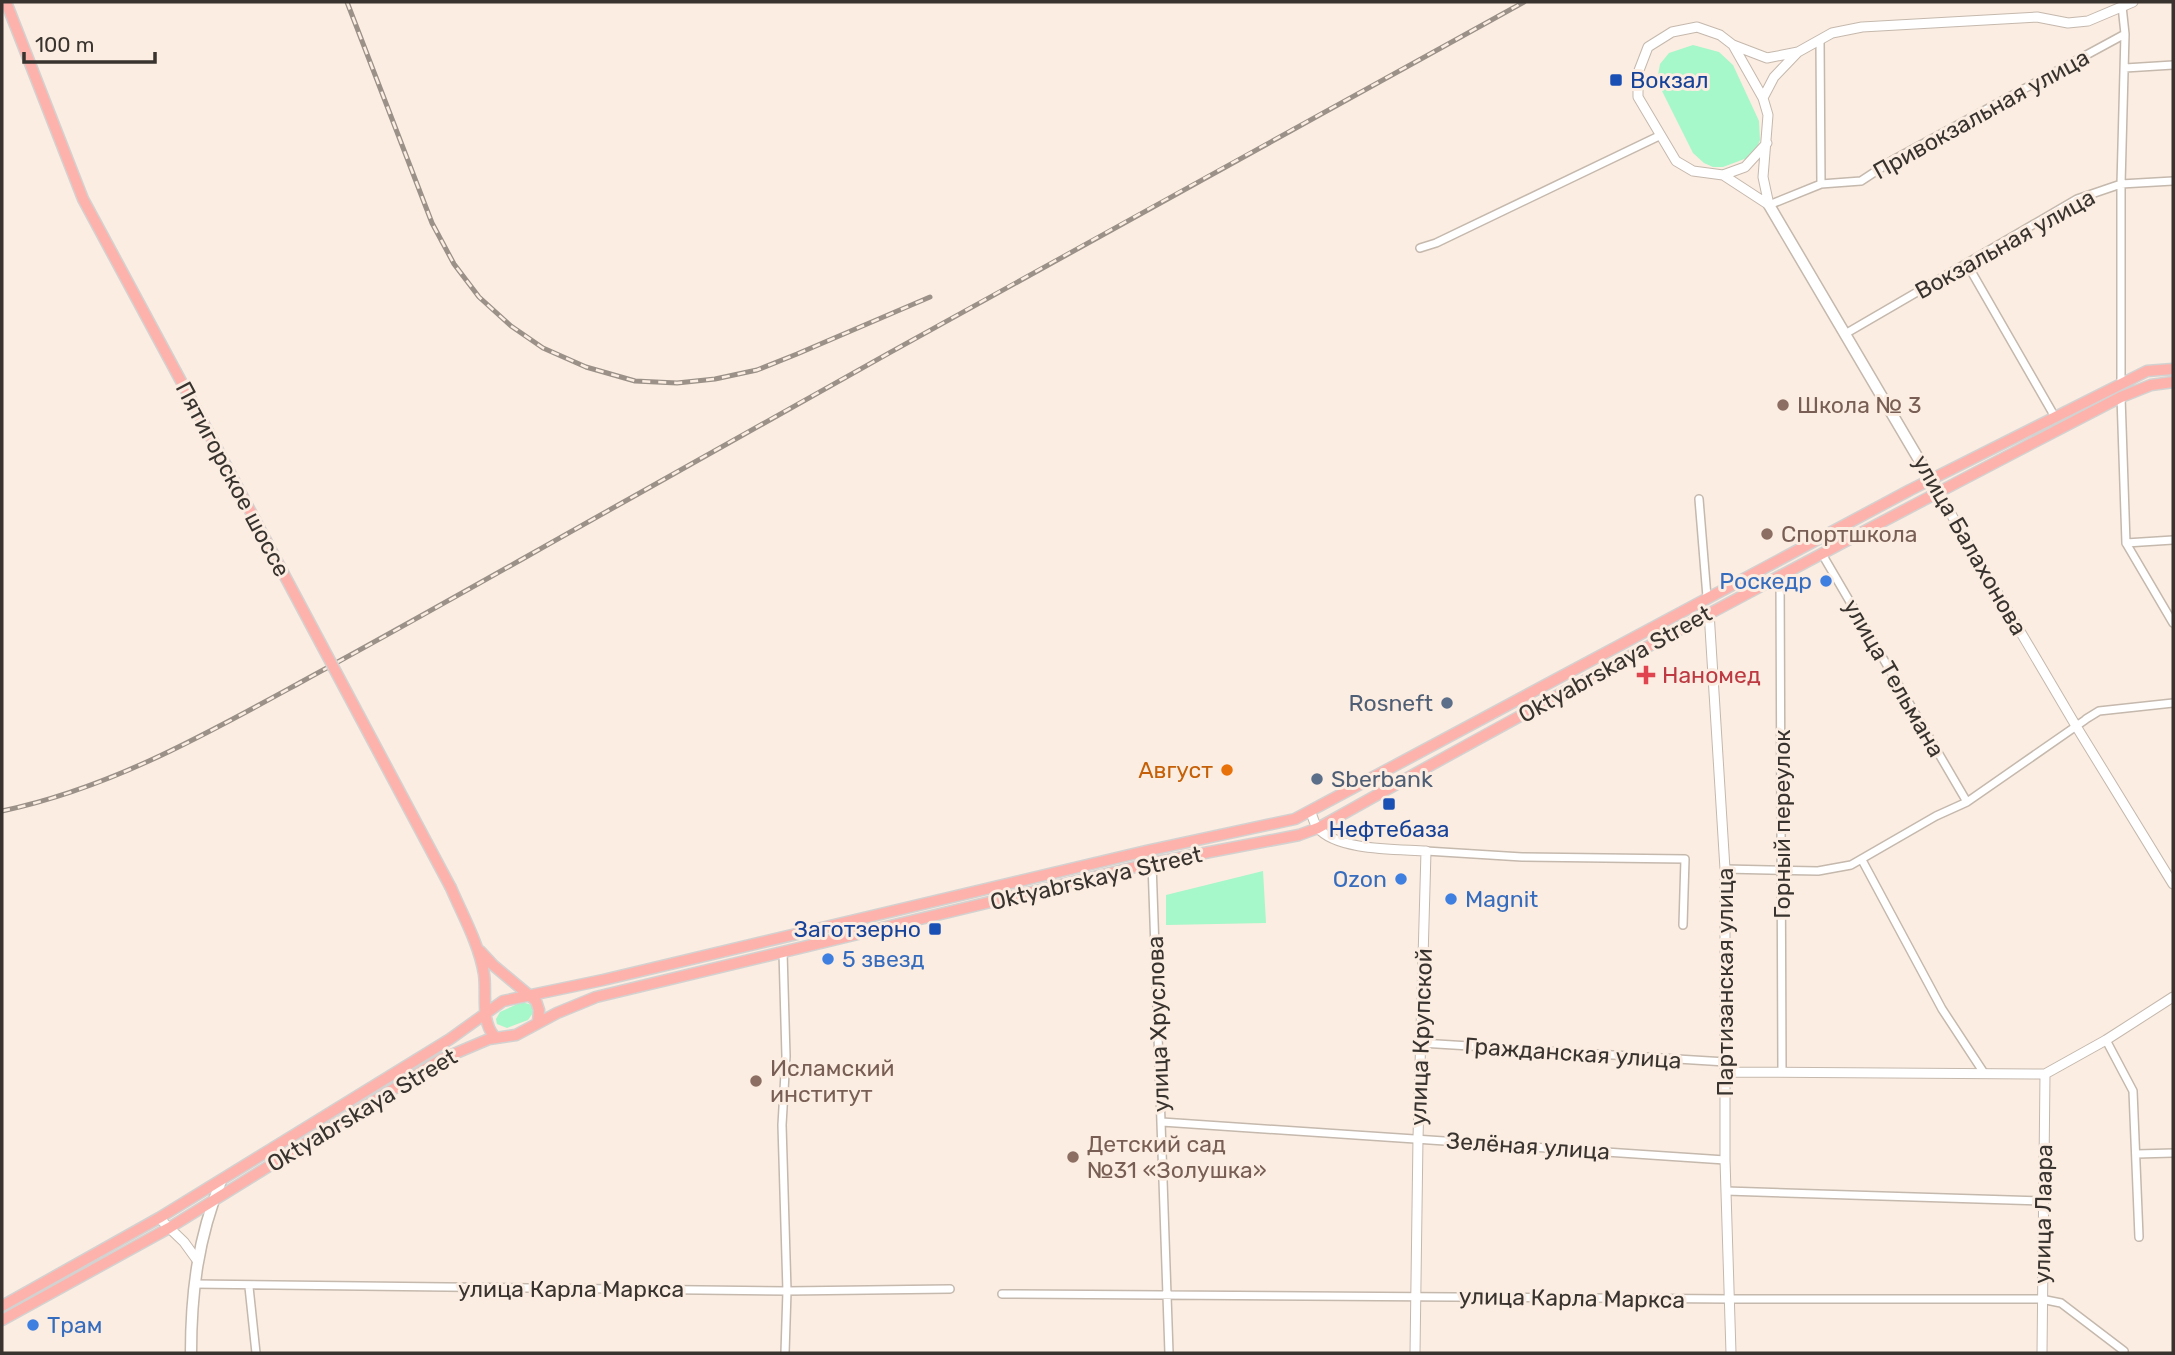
<svg xmlns="http://www.w3.org/2000/svg" width="2175" height="1355" font-family="Rubik,sans-serif">
<style>
.green{fill:#a6f7c9}
.lines{fill:none;stroke-linecap:round;stroke-linejoin:round}
.minor-casing{stroke:#c5b8ad;stroke-width:10}
.tertiary-casing{stroke:#c5b8ad;stroke-width:11}
.secondary-casing{stroke:#c5b8ad;stroke-width:13}
.primary-casing{stroke:#d3d2d1;stroke-width:13}
.minor{stroke:#fff;stroke-width:7}
.tertiary{stroke:#fff;stroke-width:9}
.secondary{stroke:#fff;stroke-width:10}
.primary{stroke:#feb2ac;stroke-width:10}
.rail-casing{stroke:#9b9188;stroke-width:5}
.rail{stroke:#fbede1;stroke-width:2.5;stroke-dasharray:8;stroke-linecap:butt}
.primary-bridge-casing{stroke:#d3d2d1;stroke-width:13;stroke-linecap:butt}
.primary-bridge{stroke:#feb2ac;stroke-width:10}
.transit-dot{fill:#1a4fb4;stroke:#fbede1;stroke-width:2.5}
.education-dot{fill:#8d6e63;stroke:#fbede1;stroke-width:2.5}
.shop-dot{fill:#3f7fe0;stroke:#fbede1;stroke-width:2.5}
.health-dot{fill:#e0444e;stroke:#fbede1;stroke-width:2.5}
.service-dot{fill:#5c6f8a;stroke:#fbede1;stroke-width:2.5}
.food-dot{fill:#e8710a;stroke:#fbede1;stroke-width:2.5}
.labels{text-anchor:middle;stroke-width:6;stroke-linejoin:round;paint-order:stroke}
.transit-label{font-size:23px;fill:#164399;stroke:#fbede1;text-anchor:start}
.street-label{font-size:23px;fill:#38332e;stroke:#fbede1}
.education-label{font-size:23px;fill:#785e54;stroke:#fbede1;text-anchor:start}
.shop-label{font-size:23px;fill:#366cbe;stroke:#fbede1;text-anchor:start}
.health-label{font-size:23px;fill:#be3a42;stroke:#fbede1;text-anchor:start}
.service-label{font-size:23px;fill:#4e5e75;stroke:#fbede1;text-anchor:end}
.food-label{font-size:23px;fill:#c56008;stroke:#fbede1;text-anchor:end}
</style>
<rect width="100%" height="100%" fill="#fbede1"/>
<path class="green" d="M1693 45 1719 52 1733 65 1759 121 1760 140 1756 150 1747 158 1723 167H1713L1704 163 1693 153 1657 81 1660 64 1669 53Z
M1263 871 1266 923 1166 925V895Z
M522 1002 532 1005 533 1013 528 1020 507 1028 497 1024 496 1019 500 1012Z"/>
<g class="lines">
<defs>
<path id="minor" d="M1820 41 1821 184
M2125 68 2173 65
M1769 205 1821 184 1861 181 1893 160 2125 34 2122 6
M1420 248 1436 243 1659 136
M1967 264 2055 417
M1845 334 2077 199 2121 184 2173 181
M2121 384V184L2125 34
M2121 397 2126 543 2173 623
M1699 499 1707 597
M2126 543 2173 540
M1822 554 1967 802
M1780 576 1782 1072
M2086 719 2099 711 2173 703
M1426 851 1522 857 1685 859 1683 925
M1862 860 1942 1009 1984 1073
M1152 863 1169 1353
M1725 869 1818 871 1851 865 1936 816 1967 802 2085 720
M783 952 786 1056 782 1125 787 1291 785 1353
M2106 1040 2133 1091 2139 1237
M1421 1043 1726 1062
M1162 1122 1725 1160
M2137 1154 2173 1153
M1726 1191 2042 1201
M194 1284 787 1291 950 1289
M249 1287 256 1353
M1002 1294 1730 1299H2041L2061 1303 2124 1351"/>
<path id="tertiary" d="M1697 27 1720 35 1733 45 1763 98 1768 115 1763 177 1769 205 1723 175 1693 171 1676 161 1638 97V73L1648 47 1672 32Z
M1733 45 1767 58 1798 52 1832 33 1862 27 2037 17 2068 23 2088 21 2133 2
M1763 98 1774 77 1798 52
M1723 175 1745 167 1767 143
M1938 492 2076 726 2173 884
M1709 612 1725 869V1160L1731 1353
M1311 813C1313 817 1314 824 1318 828 1337 851 1399 849 1426 851L1418 1138 1415 1353
M1726 1072 2045 1074 2106 1040 2173 997
M159 1218 184 1242 197 1260
M2042 1353 2045 1074"/>
<path id="secondary" d="M1769 205 1938 492
M191 1353C191 1292 198 1238 221 1181"/>
<path id="primary" d="M6 2 83 199 189 396
M451 888C463 916 479 944 484 974 487 995 480 1021 495 1037
M480 951 493 965 536 1001 539 1010 538 1022
M2 1306 159 1218 450 1039 503 1001 603 980 1146 851 1295 819 1910 490 2147 371 2173 369
M2 1320 169 1228 442 1059 489 1039 516 1035 557 1013 596 997 1152 863 1299 835 1318 828C1583 679 1851 537 2121 397L2151 385 2173 382"/>
</defs>
<use href="#minor" class="minor-casing"/>
<use href="#tertiary" class="tertiary-casing"/>
<use href="#secondary" class="secondary-casing"/>
<use href="#primary" class="primary-casing"/>
<use href="#minor" class="minor"/>
<use href="#tertiary" class="tertiary"/>
<use href="#secondary" class="secondary"/>
<use href="#primary" class="primary"/>
<defs>
<path id="rail" d="M347 2 432 223 454 264 479 297 511 326 543 348 586 367 635 381 677 383 715 379 757 370 797 354 930 297
M2 811C111 788 206 734 303 681 412 622 520 560 629 499 926 331 1225 167 1524 2"/>
</defs>
<use href="#rail" class="rail-casing"/>
<use href="#rail" class="rail"/>
<defs>
<path id="primary-bridge" d="M189 396 451 888"/>
</defs>
<use href="#primary-bridge" class="primary-bridge-casing"/>
<use href="#primary-bridge" class="primary-bridge"/>
</g>
<g class="transit-dot">
<rect x="1609" y="73" width="14" height="14" rx="3.5"/>
<rect x="1382" y="797" width="14" height="14" rx="3.5"/>
<rect x="928" y="922" width="14" height="14" rx="3.5"/>
</g>
<g class="education-dot">
<circle cx="1783" cy="405" r="7"/>
<circle cx="1767" cy="534" r="7"/>
<circle cx="756" cy="1081" r="7"/>
<circle cx="1073" cy="1157" r="7"/>
</g>
<g class="shop-dot">
<circle cx="1826" cy="581" r="7"/>
<circle cx="1401" cy="879" r="7"/>
<circle cx="1451" cy="899" r="7"/>
<circle cx="828" cy="959" r="7"/>
<circle cx="33" cy="1325" r="7"/>
</g>
<path class="health-dot" d="M1642.5 664.5h7v7h7v7h-7v7h-7v-7h-7v-7h7z"/>
<g class="service-dot">
<circle cx="1447" cy="703" r="7"/>
<circle cx="1317" cy="779" r="7"/>
</g>
<circle class="food-dot" cx="1227" cy="770" r="7"/>
<g class="labels">
<g class="transit-label">
<text x="1630" y="88">Вокзал</text>
<text x="1389" y="837" text-anchor="middle">Нефтебаза</text>
<text x="921" y="937" text-anchor="end">Заготзерно</text>
</g>
<g class="street-label">
<text transform="translate(1981 114) rotate(-29)" y="8">Привокзальная улица</text>
<text transform="translate(2005 244) rotate(-29)" y="8">Вокзальная улица</text>
<text transform="translate(233 479) rotate(62)" y="8">Пятигорское шоссе</text>
<text transform="translate(1970 545) rotate(60)" y="8">улица Балахонова</text>
<text transform="translate(1615 664) rotate(-29)" y="8">Oktyabrskaya Street</text>
<text transform="translate(1894 678) rotate(60)" y="8">улица Тельмана</text>
<text transform="translate(1782 824) rotate(-90)" y="8">Горный переулок</text>
<text transform="translate(1096 878) rotate(-13)" y="8">Oktyabrskaya Street</text>
<text transform="translate(1725 982) rotate(-90)" y="8">Партизанская улица</text>
<text transform="translate(1158 1024) rotate(-92)" y="8">улица Хруслова</text>
<text transform="translate(1421 1037) rotate(-88)" y="8">улица Крупской</text>
<text transform="translate(1573 1053) rotate(4)" y="8">Гражданская улица</text>
<text transform="translate(362 1110) rotate(-31)" y="8">Oktyabrskaya Street</text>
<text transform="translate(1528 1146) rotate(4)" y="8">Зелёная улица</text>
<text transform="translate(2043 1214) rotate(-89)" y="8">улица Лаара</text>
<text x="571" y="1297">улица Карла Маркса</text>
<text transform="translate(1572 1298) rotate(1)" y="8">улица Карла Маркса</text>
</g>
<g class="education-label">
<text x="1797" y="413">Школа № 3</text>
<text x="1781" y="542">Спортшкола</text>
<text x="770" y="1076">Исламский<tspan x="770" dy="26">институт</tspan></text>
<text x="1087" y="1152">Детский сад<tspan x="1087" dy="26">№31 «Золушка»</tspan></text>
</g>
<g class="shop-label">
<text x="1812" y="589" text-anchor="end">Роскедр</text>
<text x="1387" y="887" text-anchor="end">Ozon</text>
<text x="1465" y="907">Magnit</text>
<text x="842" y="967">5 звезд</text>
<text x="47" y="1333">Трам</text>
</g>
<g class="health-label">
<text x="1662" y="683">Наномед</text>
</g>
<g class="service-label">
<text x="1433" y="711">Rosneft</text>
<text x="1331" y="787" text-anchor="start">Sberbank</text>
</g>
<g class="food-label">
<text x="1213" y="778">Август</text>
</g>
</g>
<rect width="2175" height="1355" fill="none" stroke="#38332e" stroke-width="7"/>
<path d="M24 52v10h131v-10" fill="none" stroke="#38332e" stroke-width="3.5"/>
<text x="35" y="52" font-size="21" fill="#38332e" stroke="#fbede1" stroke-width="5" paint-order="stroke">100 m</text>
</svg>
